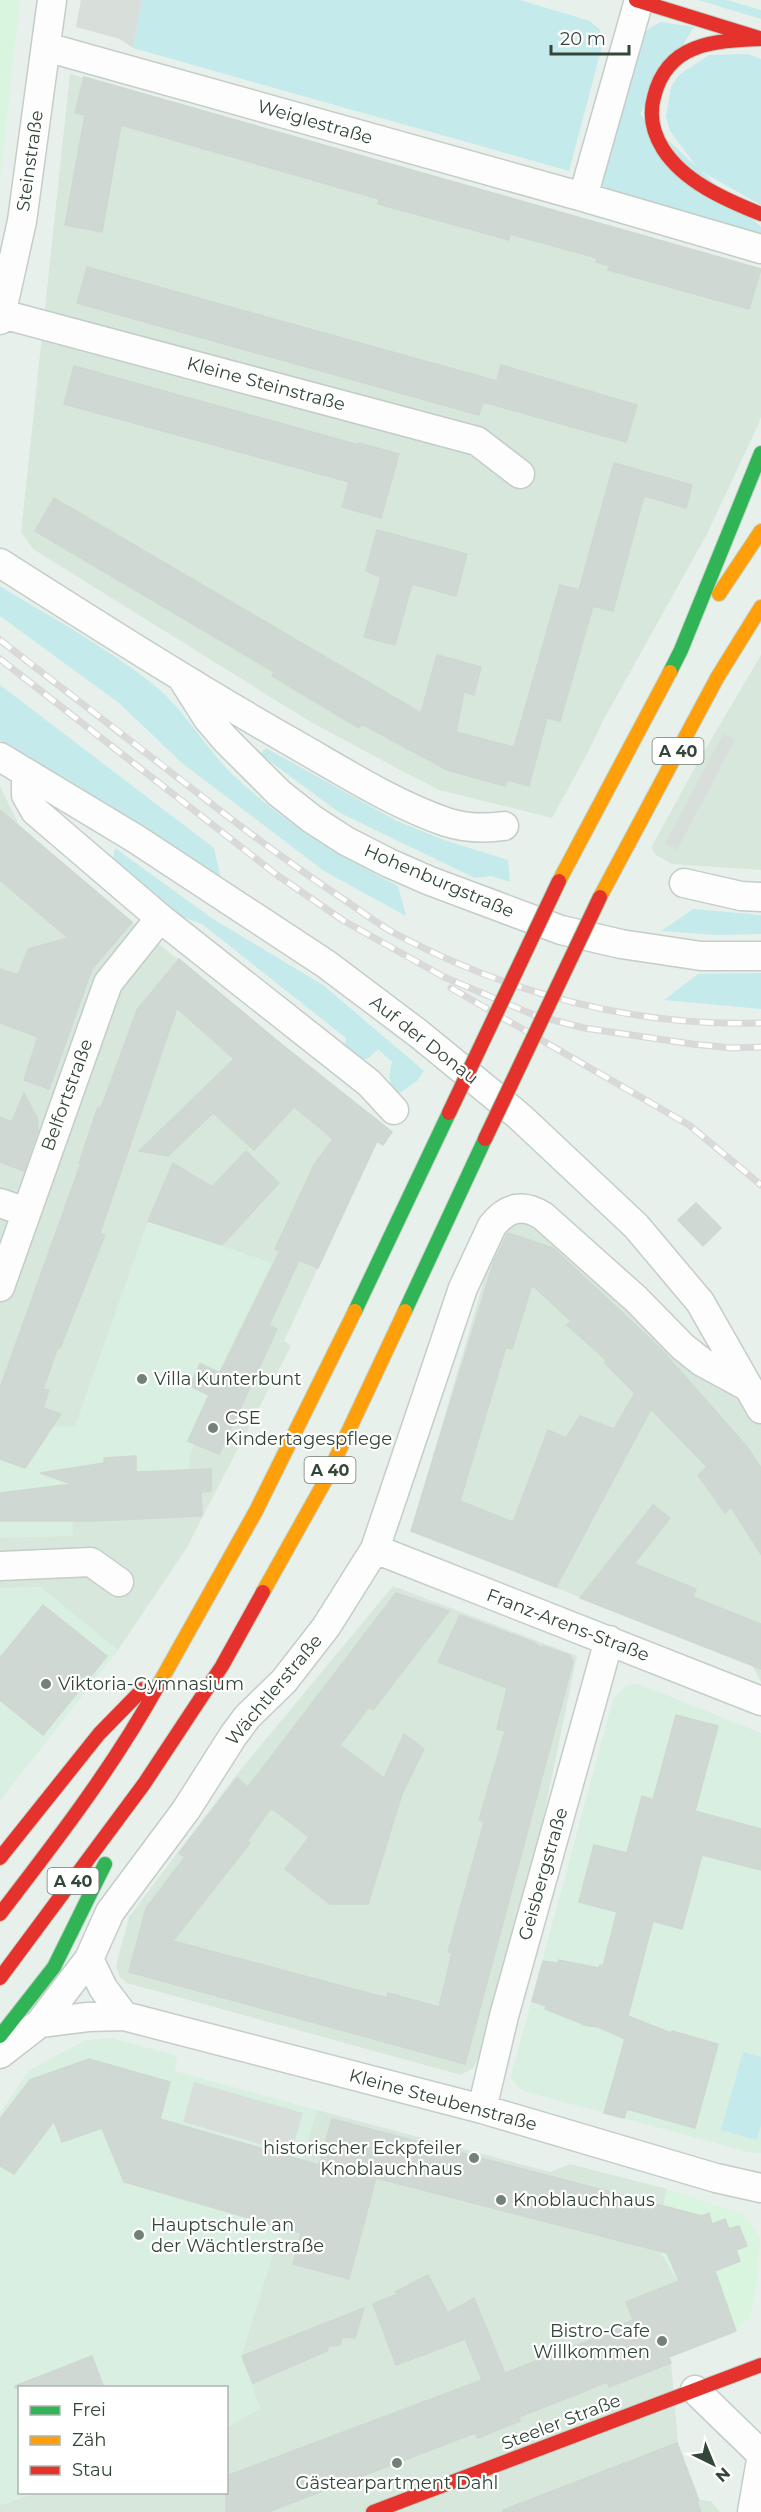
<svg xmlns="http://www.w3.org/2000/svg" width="761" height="2512" font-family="Montserrat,sans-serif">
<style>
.residential{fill:#d7e7dc}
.commercial{fill:#d9f5e0}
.education{fill:#d9efe1}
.green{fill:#c5eaec}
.parking{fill:#d8dfda}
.building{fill:#cfd8d2;stroke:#ced8d1;stroke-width:1.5;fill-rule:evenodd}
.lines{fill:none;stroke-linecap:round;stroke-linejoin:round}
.street-casing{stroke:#c4cdc7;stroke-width:31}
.fast-casing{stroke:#c1d3c8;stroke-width:16}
.slow-casing{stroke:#c1d3c8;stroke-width:16}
.jam-casing{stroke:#c1d3c8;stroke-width:16}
.street{stroke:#fcfdfc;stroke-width:28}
.fast{stroke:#30b455;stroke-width:14}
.slow{stroke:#ff9f0a;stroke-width:14}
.jam{stroke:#e5322d;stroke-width:14}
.rail-casing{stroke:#d8d9d8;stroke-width:7}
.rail{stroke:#fff;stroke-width:4.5;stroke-dasharray:14;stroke-linecap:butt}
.jam-bridge-casing{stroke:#a0cbad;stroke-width:16;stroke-linecap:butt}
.jam-bridge{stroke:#e5322d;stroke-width:14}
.poi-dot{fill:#728277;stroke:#fff;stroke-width:2}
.labels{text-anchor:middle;stroke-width:4.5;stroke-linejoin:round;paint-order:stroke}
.shield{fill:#fff;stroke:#707e74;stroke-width:1.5}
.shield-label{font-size:16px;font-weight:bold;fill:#334738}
.street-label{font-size:18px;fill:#334738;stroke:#fff}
.poi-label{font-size:18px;fill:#334738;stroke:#fff;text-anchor:start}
</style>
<rect width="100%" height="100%" fill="#e8f0eb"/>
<path class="residential" d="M70 74 761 269V417L758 425 707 534 604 719 587 754 552 818 439 790 402 771 309 721 33 549 21 532Z
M761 655V870L672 864 656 855 651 848 699 760Z
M0 786 19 825 132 922 384 1126 284 1341 291 1346 186 1549 118 1650 0 1800Z
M527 1213 745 1389 761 1416V1682L752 1665 411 1531 499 1229Z
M393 1586 577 1656 502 2017 473 2068 461 2075 127 1983 120 1977 116 1966 129 1917 237 1774Z
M317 2110 550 2172 570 2164 667 2189 655 2243 718 2279 736 2331 669 2357 671 2363 678 2442 699 2500 711 2501 720 2512H0V2505L36 2493 226 2492 227 2427 260 2408 241 2357Z"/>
<path class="commercial" d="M0 0H20L0 183Z
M667 2189 743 2214 760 2238 757 2282 750 2317 736 2331 718 2279 684 2292 655 2243Z"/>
<path class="education" d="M148 1221 272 1263 219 1371 200 1362 188 1386 208 1395 187 1441 194 1445 189 1459V1470L136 1472 135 1456 104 1458V1473H70L73 1536 0 1538V1410L48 1427 75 1426Z
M41 1587 118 1650 0 1800V1588Z
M636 1683 761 1733V2153H752L523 2091 515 2084 511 2076 613 1699 625 1686Z
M112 2038 177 2056 175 2071 317 2110 241 2357 260 2408 227 2427 226 2388H20V2492L36 2493 0 2505V2113L29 2070 86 2040Z"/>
<path class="green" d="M142 0H520L590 21 600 30 603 43 569 171 133 48Z
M698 0H727L761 10V19Z
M661 22 694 27 640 114 761 227V242L596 188 637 39 650 28Z
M748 54 761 59V205L699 170 670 131 666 116 671 87 679 75 709 55Z
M0 586C52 618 106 647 154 685 182 707 206 748 232 774 284 823 336 853 398 886L406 916 324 871 182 763 119 703 0 616Z
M0 685 214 848 221 879 0 740Z
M266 748 397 821 444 840 508 860 510 882 491 876 475 878 340 813 260 754Z
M115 848 213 919 323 985 424 1071 417 1081 398 1094C388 1083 388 1076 392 1062L378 1049 369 1058 358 1061 344 1049 346 1038 202 924 180 916 113 858Z
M693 909 761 915V934L717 935 661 931Z
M761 973V1009L664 1000 698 974Z
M743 2052 761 2057V2125L757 2140 721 2130Z"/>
<path class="parking" d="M81 0H142L133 48 120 39 76 27Z
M723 734 735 740 677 850 665 843Z
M194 2082 303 2113 291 2153 183 2122Z"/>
<path class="building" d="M84 77 761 269 749 309 608 270 609 266 596 262 597 258 510 234 509 240 437 220 378 204 379 199 121 125 102 232 65 225 85 115 75 113Z
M87 267 497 381 501 365 637 405 626 442 483 402 479 415 77 303Z
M74 366 359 445V443L399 454 381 518 342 507 349 482 64 404Z
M614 463 692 485 686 508 644 496 613 611 593 606 560 721 547 718 529 786 507 780 505 786 447 770 362 724 359 728 272 676 274 672 35 531 54 498 421 713 437 655 481 667 474 695 464 692 456 732 514 747 560 585 579 590Z
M377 530 467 554 456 596 412 584 395 645 364 637 381 577 366 571Z
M0 810 132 922 92 969 49 1089 24 1080 38 1037 0 1023V969L18 975 28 949 68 938 0 880Z
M179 959 281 1044 392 1132 383 1145 377 1141 318 1268 299 1260 269 1325 277 1329 219 1454 188 1441 209 1395 190 1386 200 1364 220 1373 280 1251 275 1249 314 1165 333 1139 327 1134 329 1129 326 1133 294 1107 254 1150 213 1113 168 1156 139 1151 234 1059 177 1008 100 1233 105 1235 60 1348 58 1347 43 1389 49 1390 43 1408 61 1414 25 1468 0 1459V1388L81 1163H79L98 1107 101 1108 137 1010Z
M24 1093 37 1118 38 1130 24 1171 0 1162V1117L12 1122Z
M246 1151 279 1183 222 1245 148 1221 173 1163 212 1187Z
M696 1203 721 1228 703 1246 678 1220Z
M508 1233 553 1248 660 1348 748 1448 761 1468V1554L731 1507 725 1513 698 1475 707 1467 651 1409 556 1587 411 1531 494 1261ZM532 1285 571 1321 567 1325 606 1360 605 1363 635 1393 614 1429 580 1416 566 1438 548 1430 513 1522 460 1501 506 1347 512 1349Z
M136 1456V1472L211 1469V1491L201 1492 202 1516 95 1521H0V1493L72 1484 40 1473 104 1463V1458Z
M653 1505 670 1518 634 1564 696 1589 693 1597 761 1624V1669L580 1598Z
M396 1593 449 1611 373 1710 369 1707 340 1745 384 1778 404 1734 424 1749 402 1794 368 1904H330L285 1869 309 1837 271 1808 247 1841 250 1843 173 1941 387 1998 388 1993 439 2007 452 1953 448 1952 484 1822 479 1820 505 1731 497 1729 507 1688 438 1662 460 1615 533 1642 542 1648 543 1646 570 1655 573 1662 465 2064 129 1972 146 1908 185 1857 179 1853 237 1778 248 1787Z
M43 1605 107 1656 43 1735 0 1700V1658Z
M676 1715 718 1726 695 1811 761 1829V1870L702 1855 682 1929 653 1921 628 2016 671 2033 672 2031 718 2044 695 2128 627 2109 624 2118 604 2113 625 2039 598 2027 583 2025V2024L545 2009 546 2006 532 2001 543 1961 558 1963 559 1960 599 1968 600 1965 603 1966 617 1912 579 1902 594 1845 627 1853 642 1796 653 1800Z
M89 2059 170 2082 160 2119 319 2165 332 2119 702 2216 709 2213 712 2224 725 2219 729 2229 739 2226 747 2246 736 2250 740 2261 715 2271 736 2331 669 2357 671 2363 609 2387 607 2382 580 2393 519 2417 520 2421 478 2438 475 2433 268 2512H226V2476L482 2380 465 2339 396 2365 373 2304 400 2293 395 2292 428 2275 448 2313 474 2298 505 2373 616 2330 614 2327 633 2320 626 2302 679 2281 667 2253 376 2178 349 2279 293 2264 301 2233 124 2182 102 2128 62 2142 54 2121 14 2174 0 2166V2119L30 2080Z
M364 2308 355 2338 342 2337 340 2345 329 2346 327 2351 253 2383 242 2356Z
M92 2356 104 2388H15V2386Z
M677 2443 699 2501 697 2502 701 2512H503V2510Z"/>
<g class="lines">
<defs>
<path id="street" d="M46 47 583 197 761 249
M583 197 639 0
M2 314 477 441 520 474
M0 320 22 221 52 0
M0 563C99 626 198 689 300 747 347 774 394 804 446 822 465 828 484 829 504 826
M182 678 208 719 225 739 279 793 312 819 346 841 389 863 430 881 561 930 621 944 701 956H761
M0 757 136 839 326 964 419 1034 519 1116 636 1226 700 1302 761 1409
M26 773V795L35 811 160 918 369 1083 394 1110
M684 883 741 896 761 897
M0 1203 26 1212
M0 1287 108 983 160 918
M375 1549 761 1701
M0 1566 91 1562 119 1582
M89 1959 103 1988 124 2016
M40 2023 88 2017 124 2016 482 2109 716 2178 761 2188
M0 2054 40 2023 89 1959 110 1912 186 1810 233 1736 247 1717 284 1681 326 1627 375 1549 463 1288 492 1226C507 1207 523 1203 543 1216L636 1299 683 1347 702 1362 748 1387
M482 2109 504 2016 609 1640
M695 2390 761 2454
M752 2512 761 2460"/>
<path id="fast" d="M670 672 681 650 761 453
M355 1311 449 1113
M405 1311 485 1139
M0 2036 54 1967 105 1864"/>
<path id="slow" d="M719 594 761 531
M559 881 670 672
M600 897 717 678 761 607
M263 1592 324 1483 405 1311
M159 1684 256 1511 355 1311"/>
<path id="jam" d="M636 0 759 38
M760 39C713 41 667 43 654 97 649 115 653 133 663 149 684 182 726 200 761 214
M0 1858 99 1734 143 1689
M0 1914C57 1840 114 1766 159 1684
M0 1978 144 1784 222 1666 263 1592
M373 2512 761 2365"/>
</defs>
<use href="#street" class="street-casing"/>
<use href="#fast" class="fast-casing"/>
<use href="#slow" class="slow-casing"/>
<use href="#jam" class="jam-casing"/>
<use href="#street" class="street"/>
<use href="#fast" class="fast"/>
<use href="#slow" class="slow"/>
<use href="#jam" class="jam"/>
<defs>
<path id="rail" d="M0 640C74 697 148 754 222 812 261 842 301 871 343 899 360 910 377 924 396 934 507 993 634 1027 761 1023
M0 659 277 875 344 921 444 977 534 1015 584 1028 692 1044 732 1048 761 1047
M451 988 689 1125 761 1185"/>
</defs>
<use href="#rail" class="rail-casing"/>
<use href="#rail" class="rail"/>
<defs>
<path id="jam-bridge" d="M449 1113 559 881
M485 1139 600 897"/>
</defs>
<use href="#jam-bridge" class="jam-bridge-casing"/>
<use href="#jam-bridge" class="jam-bridge"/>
</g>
<g class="poi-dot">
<circle cx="142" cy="1379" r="6"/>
<circle cx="213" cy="1428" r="6"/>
<circle cx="46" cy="1684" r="6"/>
<circle cx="474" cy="2158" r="6"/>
<circle cx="501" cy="2200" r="6"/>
<circle cx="139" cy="2235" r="6"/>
<circle cx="662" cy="2341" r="6"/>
<circle cx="397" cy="2463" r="6"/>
</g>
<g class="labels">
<g class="shield">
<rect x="652.5" y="738" width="51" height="26" rx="4.5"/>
<rect x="304.5" y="1457" width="51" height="26" rx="4.5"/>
<rect x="47.5" y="1868" width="51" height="26" rx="4.5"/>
</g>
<g class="shield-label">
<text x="678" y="757">A 40</text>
<text x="330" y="1476">A 40</text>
<text x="73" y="1887">A 40</text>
</g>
<g class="street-label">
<text transform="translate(315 122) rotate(16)" y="6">Weiglestraße</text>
<text transform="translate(30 161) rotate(-82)" y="6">Steinstraße</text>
<text transform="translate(266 384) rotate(15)" y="6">Kleine Steinstraße</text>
<text transform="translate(439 881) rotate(23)" y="6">Hohenburgstraße</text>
<text transform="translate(424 1040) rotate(38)" y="6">Auf der Donau</text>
<text transform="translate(67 1095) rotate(-70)" y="6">Belfortstraße</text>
<text transform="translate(568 1625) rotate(21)" y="6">Franz-Arens-Straße</text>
<text transform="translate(274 1690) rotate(-50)" y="6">Wächtlerstraße</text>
<text transform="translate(543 1874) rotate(-74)" y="6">Geisbergstraße</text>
<text transform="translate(443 2100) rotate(15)" y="6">Kleine Steubenstraße</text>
<text transform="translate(561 2422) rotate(-21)" y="6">Steeler Straße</text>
</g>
<g class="poi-label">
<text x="154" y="1385">Villa Kunterbunt</text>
<text x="225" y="1424">CSE<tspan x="225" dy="21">Kindertagespflege</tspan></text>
<text x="58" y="1690">Viktoria-Gymnasium</text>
<text x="462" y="2154" text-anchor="end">historischer Eckpfeiler<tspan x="462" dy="21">Knoblauchhaus</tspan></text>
<text x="513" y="2206">Knoblauchhaus</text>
<text x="151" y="2231">Hauptschule an<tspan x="151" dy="21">der Wächtlerstraße</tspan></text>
<text x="650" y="2337" text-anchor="end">Bistro-Cafe<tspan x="650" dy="21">Willkommen</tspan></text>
<text x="397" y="2489" text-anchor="middle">Gästearpartment Dahl</text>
</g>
</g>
<rect x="18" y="2386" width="210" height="108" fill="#ffffff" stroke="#adb5af" stroke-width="1.5"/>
<rect x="30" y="2406" width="30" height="9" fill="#30b455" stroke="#adb5af" stroke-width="1.5"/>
<text x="72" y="2416" font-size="18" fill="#334738">Frei</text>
<rect x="30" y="2436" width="30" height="9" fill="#ff9f0a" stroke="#adb5af" stroke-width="1.5"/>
<text x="72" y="2446" font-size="18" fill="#334738">Zäh</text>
<rect x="30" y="2466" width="30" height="9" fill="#e5322d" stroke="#adb5af" stroke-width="1.5"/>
<text x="72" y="2476" font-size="18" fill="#334738">Stau</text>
<g transform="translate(713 2464) rotate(137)" stroke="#ffffff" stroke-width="4.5" paint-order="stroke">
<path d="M0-4.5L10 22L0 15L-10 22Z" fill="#334738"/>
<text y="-9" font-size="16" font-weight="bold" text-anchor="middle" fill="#334738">N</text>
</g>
<path d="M551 45v9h78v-9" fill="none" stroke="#334738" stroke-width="3"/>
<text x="560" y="45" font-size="18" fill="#334738" stroke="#ffffff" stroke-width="4.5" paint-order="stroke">20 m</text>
</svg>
